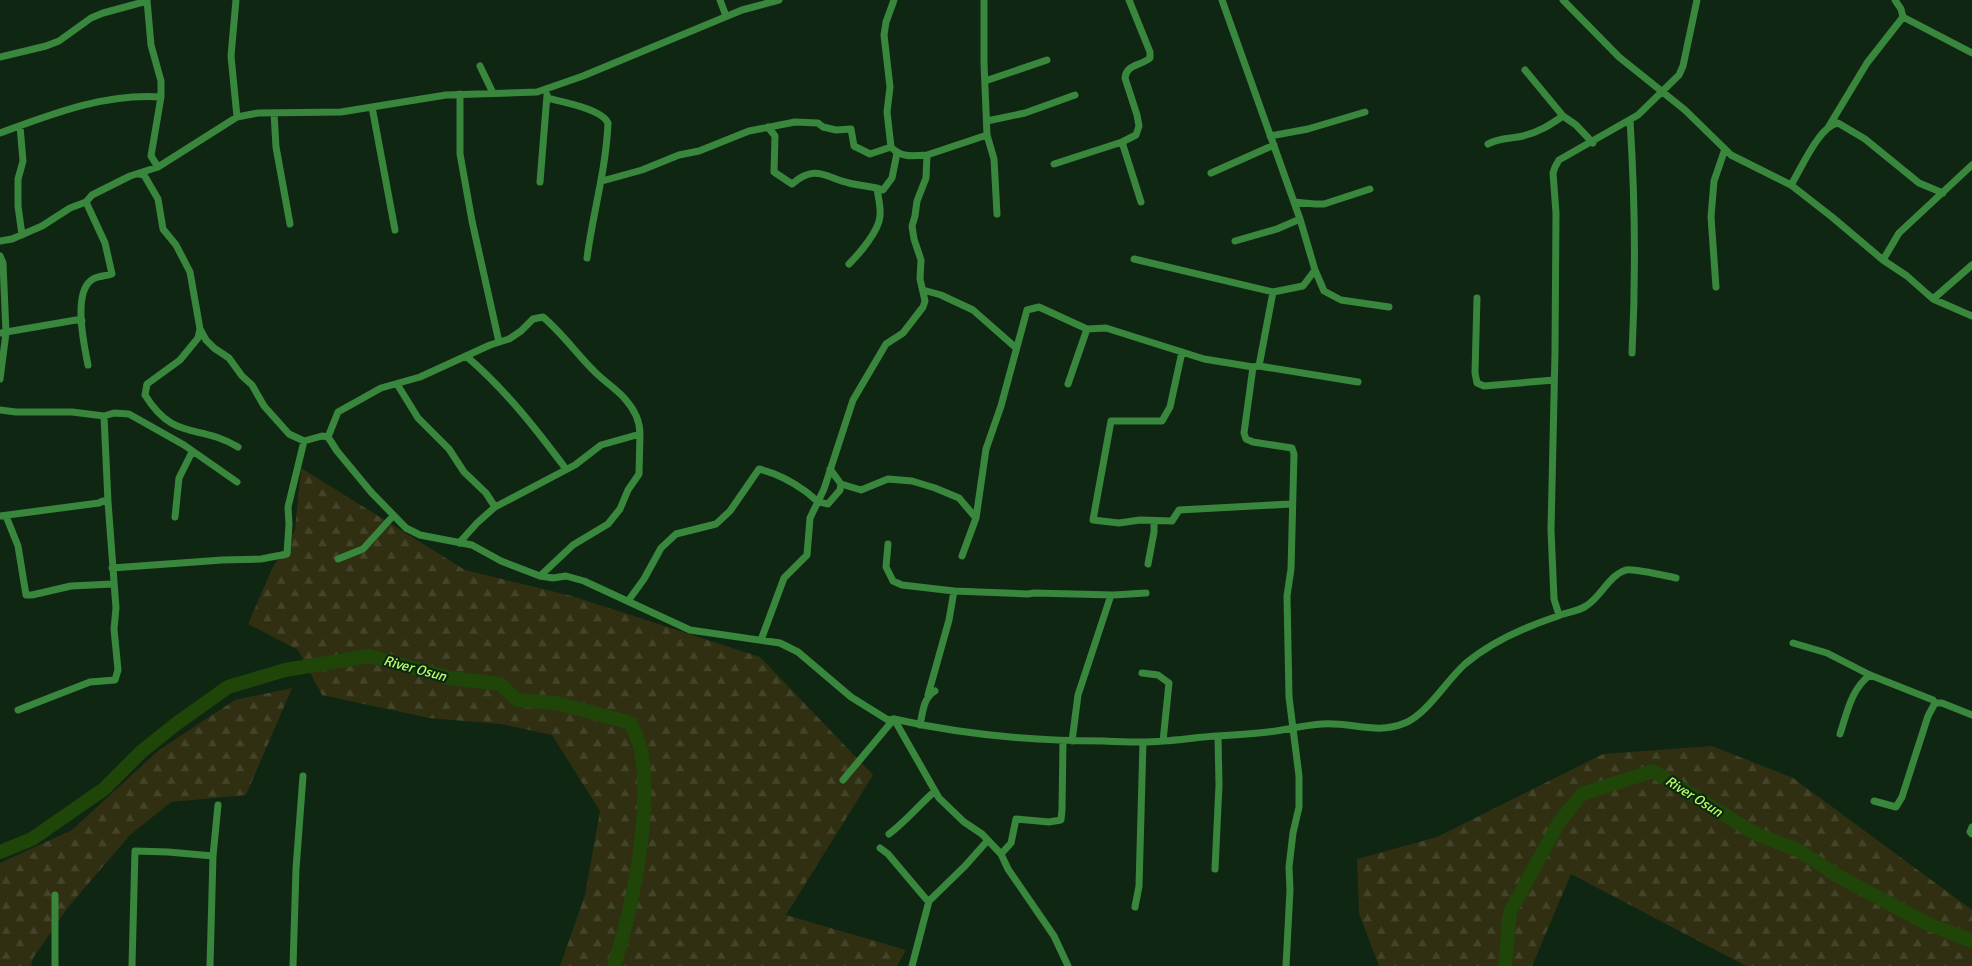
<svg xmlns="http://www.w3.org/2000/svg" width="1972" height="966" font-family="Signika,sans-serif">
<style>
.forest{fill:url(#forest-firs)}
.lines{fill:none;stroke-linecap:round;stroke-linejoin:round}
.river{stroke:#1f4509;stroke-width:14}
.street{stroke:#39863d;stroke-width:7}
.labels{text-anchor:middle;stroke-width:4.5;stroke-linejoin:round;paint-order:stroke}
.water-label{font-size:14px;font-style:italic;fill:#b6ff62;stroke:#0f2613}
</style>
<defs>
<pattern id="forest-firs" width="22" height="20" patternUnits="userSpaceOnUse" patternTransform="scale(1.25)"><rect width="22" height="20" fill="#302f12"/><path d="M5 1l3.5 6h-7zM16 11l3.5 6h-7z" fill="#434429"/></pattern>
</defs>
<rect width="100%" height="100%" fill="#0f2613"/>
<path class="forest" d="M301 468 465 570 572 596 760 657 873 775 786 915 906 950 897 966H560L585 895 600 811 552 735 501 724 429 718 322 695 298 650 248 624 273 567 295 530Z
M292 688 246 795 171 802 130 835 69 906 33 958 31 966H0V863L72 830 159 750 235 700Z
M1712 746 1793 778 1972 910V966H1746L1571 874 1532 966H1379L1359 913 1357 859 1437 837 1603 754Z"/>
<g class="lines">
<path class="river" d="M0 852 32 839 104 789 141 752 176 724 228 687 285 670 369 656 451 678 500 684 517 700 557 703 631 723C635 733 641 745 642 755 651 818 633 906 614 966
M1505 966 1510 912 1558 824 1582 794 1653 771 1756 834 1800 851 1838 876 1926 923 1972 941"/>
<path class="street" d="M147 0 151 45 161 81V97L151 156 158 167
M236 0 231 56 237 117
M720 0 726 16
M984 0V63L987 135 994 159 997 214
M1129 0 1150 52V58C1141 66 1126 64 1125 78L1137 115 1139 126 1136 135 1122 142 1141 202
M1222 0 1300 219 1315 270 1324 291 1341 300 1389 307
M1563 0 1619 57 1685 110 1731 155 1791 185 1832 217 1883 260 1907 276 1933 299 1972 316
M1903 17 1972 53
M0 57 46 46 59 41 91 18 103 13 147 1
M480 66 493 93
M1525 70 1563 116 1576 125 1593 143
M985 81 1047 60
M460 94V154L472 221 499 342
M547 98C563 102 602 109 608 123 606 170 593 212 587 258
M372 107 395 230
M274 113 276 147 290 224
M1630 120C1635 198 1636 276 1632 353
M987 121 1025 113 1075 95
M20 126 23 161 18 179V206L22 235
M1829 126 1867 63 1903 17 1901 9 1895 0
M768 127 775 136 774 172 792 184C815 164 825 177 849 183 860 186 872 186 883 190L892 178 897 153
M0 133C52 114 105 93 161 97
M1270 136 1308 129 1365 112
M1488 144C1500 137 1511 139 1523 136 1539 132 1550 125 1563 116
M891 147 887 112 890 87 884 35 886 22 894 0
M927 155 987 135
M1054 164 1122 142
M1211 173 1274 145
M139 174 144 175 158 199 163 229 176 245 190 272 200 329 198 338 180 360 147 384 145 395C174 442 198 423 238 447
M602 181 642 170 679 155 699 151 749 131 795 122 818 123 823 127 836 130 851 129 854 146 870 154 891 147C901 158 913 156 927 155L926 178 917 201 915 216 912 226 914 239 921 260 920 279 925 301 923 307 903 333 886 344 853 400 824 489 810 518 807 555 784 578 761 640
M540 182 547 95
M1791 185C1801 169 1819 126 1838 123L1865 139 1919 183 1943 193
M86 202 105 243 112 274C106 276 98 276 93 279 72 291 84 345 88 365
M1294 202 1315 204H1324L1370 189
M0 241 12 239 42 226 70 208 86 202 92 195 130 176 158 167 237 117 258 113 341 112 446 95 537 92 583 76 742 10 779 0
M1235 241 1277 229 1300 219
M0 256 3 263 6 333 0 379
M1134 259 1273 292 1303 286 1315 270
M1883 260 1899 233 1972 165
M849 264C859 254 879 231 880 216 881 207 878 197 877 188
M1716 287 1711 217 1714 181 1725 149
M923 290 941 295 973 310 1016 348
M1273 292 1259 366 1253 367 1244 433 1246 439 1253 442 1292 448 1294 454 1291 569 1287 596 1289 697 1299 776V807L1293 833 1289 867 1290 890 1286 966
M1477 298 1475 373 1477 383 1484 386 1554 380
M1933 299 1972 265
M200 329 206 340 214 348 229 358 242 376 252 385 264 406 289 434 304 441 322 436 328 437 337 451 371 492 406 528 420 535 472 545 501 561 540 576 553 578 566 576 584 581 690 630 780 643 798 652 851 697 888 720 894 719C964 735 1032 741 1104 741 1123 742 1143 743 1163 741 1181 740 1199 737 1217 736 1234 735 1251 734 1268 732 1286 730 1304 725 1322 724 1353 722 1376 735 1405 723 1427 714 1446 681 1465 664 1491 642 1525 627 1558 616 1567 612 1577 612 1586 606 1601 597 1609 575 1626 570 1634 568 1666 576 1676 578
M0 333 76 320 82 321
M1182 352 1170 407 1162 421H1111L1093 520 1119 523 1140 520 1172 521 1179 510 1291 504
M466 356C505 389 536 429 566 469
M1259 366 1358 382
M397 384 418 418 449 449 464 472 486 493 495 507
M1068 384 1087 329 1106 328 1204 359 1253 367
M0 410 16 412H72L104 416 114 413 129 414 184 445 237 482
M104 416 108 502
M328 437 338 412 381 388 420 377 490 345 509 339 521 331 533 319 543 317C562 333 576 353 593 370 602 380 618 390 625 399 634 409 640 421 640 434L601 445 575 465 495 507 477 523 459 543
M830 469 841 484 861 490 888 479 912 481 935 488 959 498 976 518
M0 516 99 503 103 501 108 502 116 608 114 629 118 670 115 680 90 682 18 710
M6 516 18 546 26 595H32L71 586 113 584
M175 517 179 478 192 452
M888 544 886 567 893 581 902 585 954 591 1028 594 1034 593 1114 595 1146 593
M962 556 976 518 986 449 1001 406 1027 310 1039 307 1087 329
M338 559 363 549 393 516
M1148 564 1154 532V521
M112 568 222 560 261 559 287 554 289 524 288 507 304 441
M540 576 573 545 608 524 620 509 628 490 639 474 640 434
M628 601 644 579 661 548 676 534 716 524 730 511 759 469C776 473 790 480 805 491 815 498 814 502 828 504L840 490 841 484
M1559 615 1554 599 1551 530 1555 353 1556 213 1553 173 1555 167 1559 160 1638 115 1679 75 1683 66 1697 0
M1793 643 1827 653 1870 675 1933 700 1935 703H1942L1972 715
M1142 673 1158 675 1169 683 1163 741
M928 695 949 620 954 591
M894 719 939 798 964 822 982 834 1001 854 1008 869 1054 936 1068 966
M920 725C923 712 923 698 935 691
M1840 734C1847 713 1851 689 1870 675
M1072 741 1078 695 1111 595
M843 780 894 719
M1874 801 1896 807 1902 797 1928 716 1935 703
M1972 827 1970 832 1972 834
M889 834C906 821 919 805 935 791
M880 848 888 854 926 899 929 901 965 866 988 840
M1001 854 1011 843 1016 819 1049 822 1061 820 1062 810 1063 741
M1215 869 1219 785 1218 736
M55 895V966
M1135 907 1139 886 1143 742
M132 966 135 851 168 852 213 856
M210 966 213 856 218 805
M293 966 296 869 303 776
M912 966 929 901"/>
</g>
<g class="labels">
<g class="water-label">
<text transform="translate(415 668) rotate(15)" y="5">River Osun</text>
<text transform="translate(1694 796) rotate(32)" y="5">River Osun</text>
</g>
</g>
</svg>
